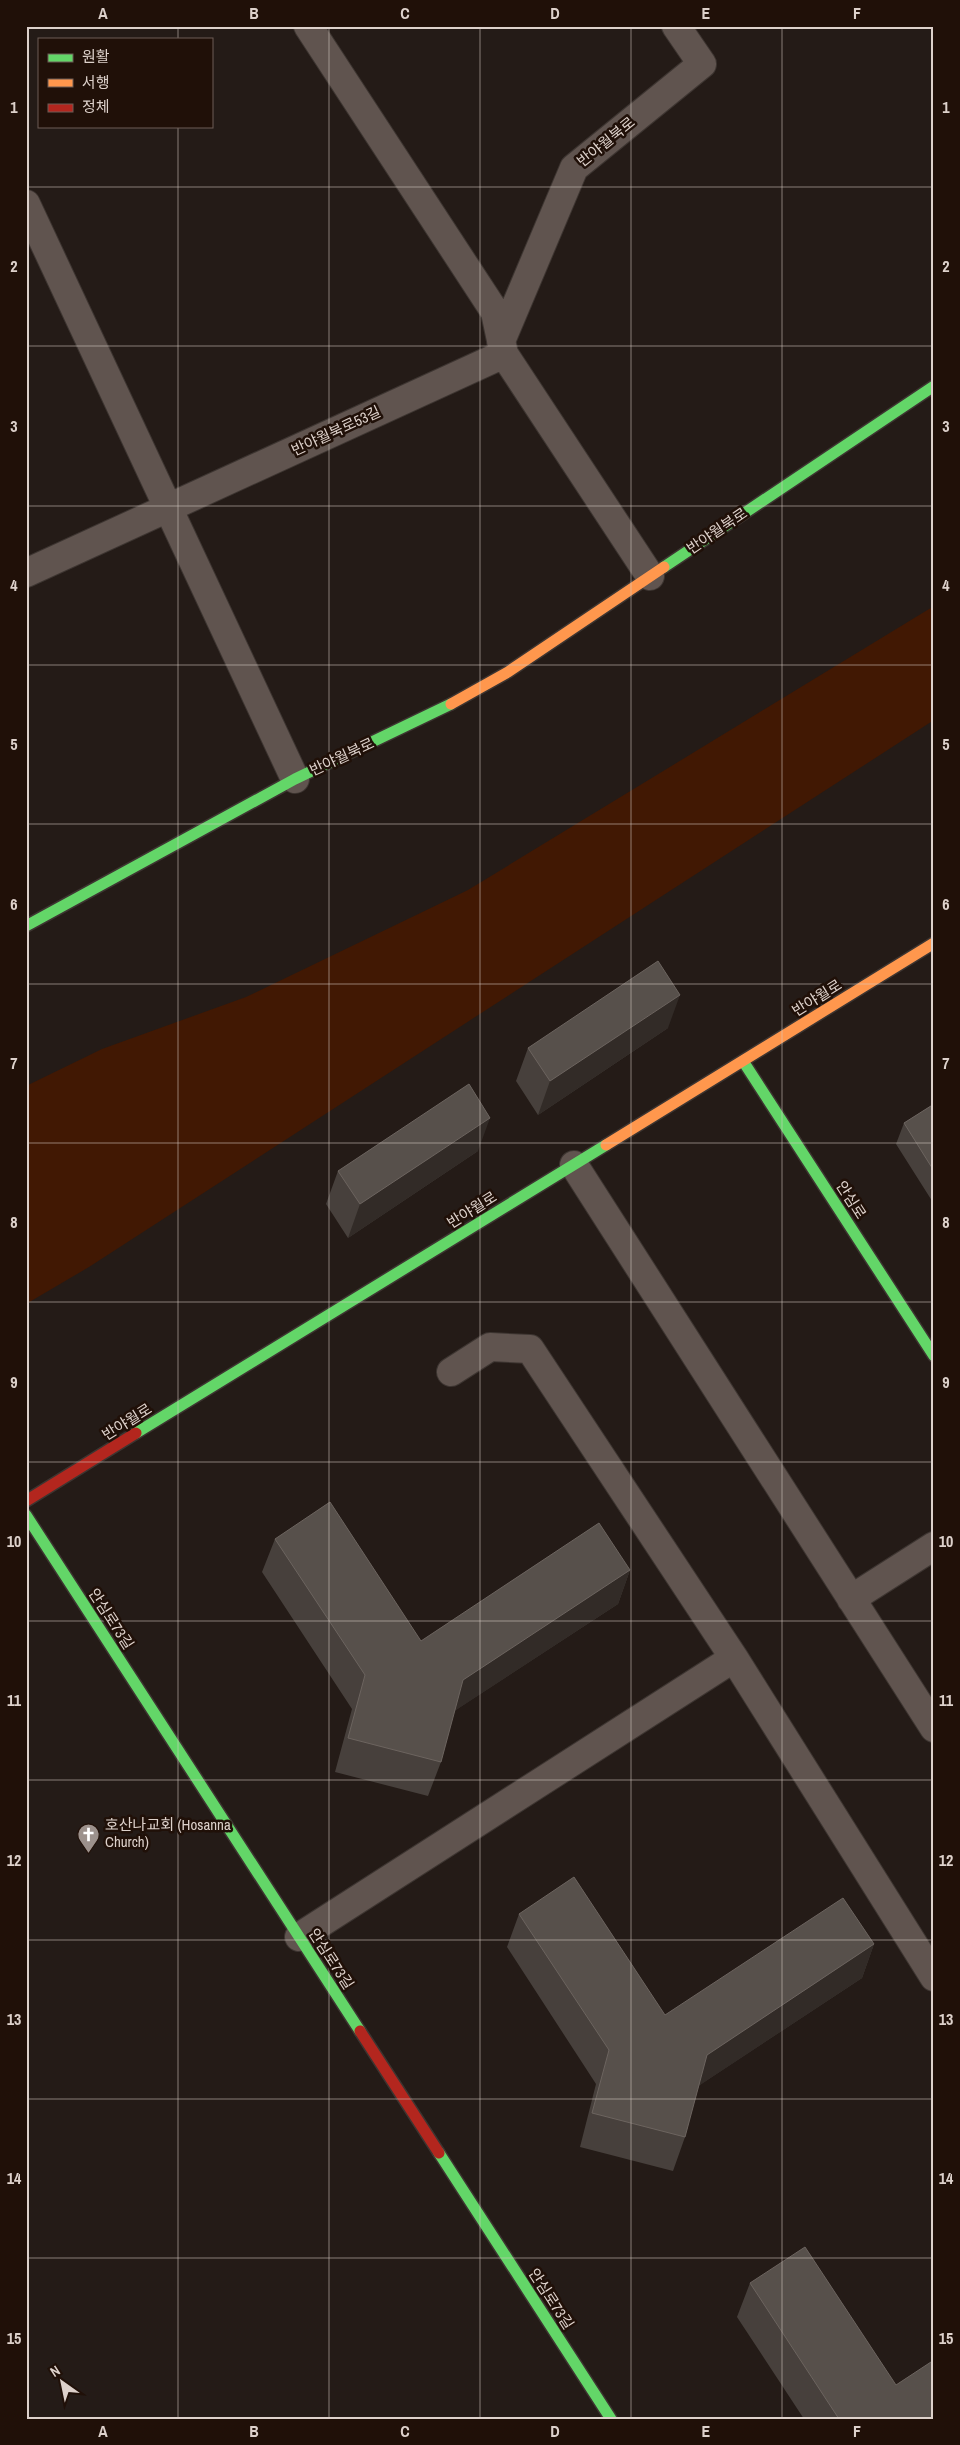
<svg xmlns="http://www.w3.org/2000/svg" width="960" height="2445" font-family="'Archivo Narrow','Noto Sans KR',sans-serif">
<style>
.green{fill:#411803}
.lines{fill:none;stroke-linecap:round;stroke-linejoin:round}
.street-casing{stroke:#3d3531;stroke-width:30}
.fast-casing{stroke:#3d3531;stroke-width:14}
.slow-casing{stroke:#3d3531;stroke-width:14}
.jam-casing{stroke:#3d3531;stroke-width:14}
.street{stroke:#60544f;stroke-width:28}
.fast{stroke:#63d668;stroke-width:11}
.slow{stroke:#ff974d;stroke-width:11}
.jam{stroke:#b3261e;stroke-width:11}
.wall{fill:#47403c}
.shaded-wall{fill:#322b27}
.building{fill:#57504b;stroke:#6c645f}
.grid{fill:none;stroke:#ddd1cb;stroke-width:1;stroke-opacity:0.55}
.labels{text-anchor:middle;stroke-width:5;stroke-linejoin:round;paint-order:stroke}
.street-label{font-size:15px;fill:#ddd1cb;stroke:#201008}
.poi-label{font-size:15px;fill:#ddd1cb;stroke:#201008;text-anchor:start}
.neatline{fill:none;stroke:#ddd1cb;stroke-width:2}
.grid-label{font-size:16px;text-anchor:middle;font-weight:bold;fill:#ddd1cb}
</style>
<rect width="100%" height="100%" fill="#241b17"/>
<path class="green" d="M934 606V720L89 1267 26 1304V1086L102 1049 246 997 468 890Z"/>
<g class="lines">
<defs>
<path id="street" d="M308 26 495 312 504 354 650 576
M26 204 295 779
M501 341 574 168 702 64 676 26
M26 573 504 354
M574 1165 934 1728
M451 1372 490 1347 530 1349 734 1658 934 1977
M851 1599 934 1546
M299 1937 734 1658"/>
<path id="fast" d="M664 567 934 386
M26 926 295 779 451 704
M743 1061 934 1356
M136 1433 606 1145
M26 1515 360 2031
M439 2153 611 2419"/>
<path id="slow" d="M451 704 508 672 664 567
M606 1145 934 943"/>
<path id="jam" d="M26 1501 136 1433
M360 2031 439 2153"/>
</defs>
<use href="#street" class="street-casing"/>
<use href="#fast" class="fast-casing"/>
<use href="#slow" class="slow-casing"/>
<use href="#jam" class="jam-casing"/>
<use href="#street" class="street"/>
<use href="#fast" class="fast"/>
<use href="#slow" class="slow"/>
<use href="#jam" class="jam"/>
</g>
<path class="wall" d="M668 1028 538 1115 516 1081 528 1048Z
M934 1104V1204L896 1144 904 1123Z
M478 1151 348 1238 326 1204 338 1171Z
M275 1539 421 1641 630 1570 618 1604 454 1711 441 1762 428 1796 335 1772 352 1709 262 1572Z
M519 1914 665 2015 874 1944 862 1978 698 2086 685 2137 673 2171 580 2147 596 2084 507 1947Z
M750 2283 896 2385 934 2419H804L737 2317Z"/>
<path class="shaded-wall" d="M680 995 668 1028 538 1115 550 1081Z
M490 1118 478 1151 348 1238 360 1204Z
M630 1570 618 1604 450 1714 463 1680Z
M874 1944 862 1978 694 2089 707 2055Z"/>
<path class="building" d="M658 961 680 995 550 1081 528 1048Z
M469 1084 490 1118 360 1204 338 1171Z
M934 1104V1171L904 1123Z
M330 1502 421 1641 599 1523 630 1570 463 1680 441 1762 348 1738 365 1675 275 1539Z
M574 1877 665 2015 843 1898 874 1944 707 2055 685 2137 592 2113 609 2050 519 1914Z
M805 2247 896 2385 934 2360V2419H839L750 2283Z"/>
<path class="grid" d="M178 26V39M329 26V2419M480 26V2419M631 26V2419M782 26V2419M178 126V2419M26 187H934M26 346H934M26 506H934M26 665H934M26 824H934M26 984H934M26 1143H934M26 1302H934M26 1462H934M26 1621H934M26 1780H934M26 1940H934M26 2099H934M26 2258H934"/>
<defs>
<symbol id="church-pin" viewBox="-11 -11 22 30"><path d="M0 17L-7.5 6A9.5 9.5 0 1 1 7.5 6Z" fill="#9c918c" stroke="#201008"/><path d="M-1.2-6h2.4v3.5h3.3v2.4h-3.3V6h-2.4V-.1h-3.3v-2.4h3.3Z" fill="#fff"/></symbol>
</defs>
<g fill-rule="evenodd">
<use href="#church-pin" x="76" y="1822" width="25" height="34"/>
</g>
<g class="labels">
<g class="street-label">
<text transform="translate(606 142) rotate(-39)" y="5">반야월북로</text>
<text transform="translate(336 431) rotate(-25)" y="5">반야월북로53길</text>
<text transform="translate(717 531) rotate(-34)" y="5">반야월북로</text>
<text transform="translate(342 757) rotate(-25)" y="5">반야월북로</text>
<text transform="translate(817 998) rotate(-32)" y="5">반야월로</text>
<text transform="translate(851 1200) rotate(57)" y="5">안심로</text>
<text transform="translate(472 1210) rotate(-32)" y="5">반야월로</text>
<text transform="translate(127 1422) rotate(-32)" y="5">반야월로</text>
<text transform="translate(111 1619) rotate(57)" y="5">안심로73길</text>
<text transform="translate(331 1959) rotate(57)" y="5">안심로73길</text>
<text transform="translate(551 2299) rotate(57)" y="5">안심로73길</text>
</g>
<g class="poi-label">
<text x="105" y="1830">호산나교회 (Hosanna<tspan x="105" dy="17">Church)</tspan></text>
</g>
</g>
<rect width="960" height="2445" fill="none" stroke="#201008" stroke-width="55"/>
<rect x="38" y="38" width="175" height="90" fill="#201008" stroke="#6c5d56"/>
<rect x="48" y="54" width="25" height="8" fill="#63d668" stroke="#6c5d56"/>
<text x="82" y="62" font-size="15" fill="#ddd1cb">원활</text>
<rect x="48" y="79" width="25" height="8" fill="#ff974d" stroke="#6c5d56"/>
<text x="82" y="88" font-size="15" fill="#ddd1cb">서행</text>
<rect x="48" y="104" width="25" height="8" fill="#b3261e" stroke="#6c5d56"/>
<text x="82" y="112" font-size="15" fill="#ddd1cb">정체</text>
<g transform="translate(62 2382) rotate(327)" stroke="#201008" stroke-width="4" paint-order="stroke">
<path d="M0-4L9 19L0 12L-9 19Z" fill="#ddd1cb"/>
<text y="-8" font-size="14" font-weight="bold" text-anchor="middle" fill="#ddd1cb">N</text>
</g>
<rect x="28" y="28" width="904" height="2390" class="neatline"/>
<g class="grid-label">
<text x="103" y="19">A</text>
<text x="254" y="19">B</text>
<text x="405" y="19">C</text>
<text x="555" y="19">D</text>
<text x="706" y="19">E</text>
<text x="857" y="19">F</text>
<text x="14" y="113">1</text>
<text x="946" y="113">1</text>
<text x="14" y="272">2</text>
<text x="946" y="272">2</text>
<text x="14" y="432">3</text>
<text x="946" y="432">3</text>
<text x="14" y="591">4</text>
<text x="946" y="591">4</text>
<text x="14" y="750">5</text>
<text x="946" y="750">5</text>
<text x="14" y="910">6</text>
<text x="946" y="910">6</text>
<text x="14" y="1069">7</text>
<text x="946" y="1069">7</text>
<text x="14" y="1228">8</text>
<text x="946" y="1228">8</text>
<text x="14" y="1388">9</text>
<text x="946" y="1388">9</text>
<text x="14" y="1547">10</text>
<text x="946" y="1547">10</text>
<text x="14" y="1706">11</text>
<text x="946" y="1706">11</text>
<text x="14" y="1866">12</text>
<text x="946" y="1866">12</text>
<text x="14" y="2025">13</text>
<text x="946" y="2025">13</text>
<text x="14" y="2184">14</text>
<text x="946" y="2184">14</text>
<text x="14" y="2344">15</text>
<text x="946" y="2344">15</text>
<text x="103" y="2437">A</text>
<text x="254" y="2437">B</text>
<text x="405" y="2437">C</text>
<text x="555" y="2437">D</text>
<text x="706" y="2437">E</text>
<text x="857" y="2437">F</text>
</g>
</svg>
